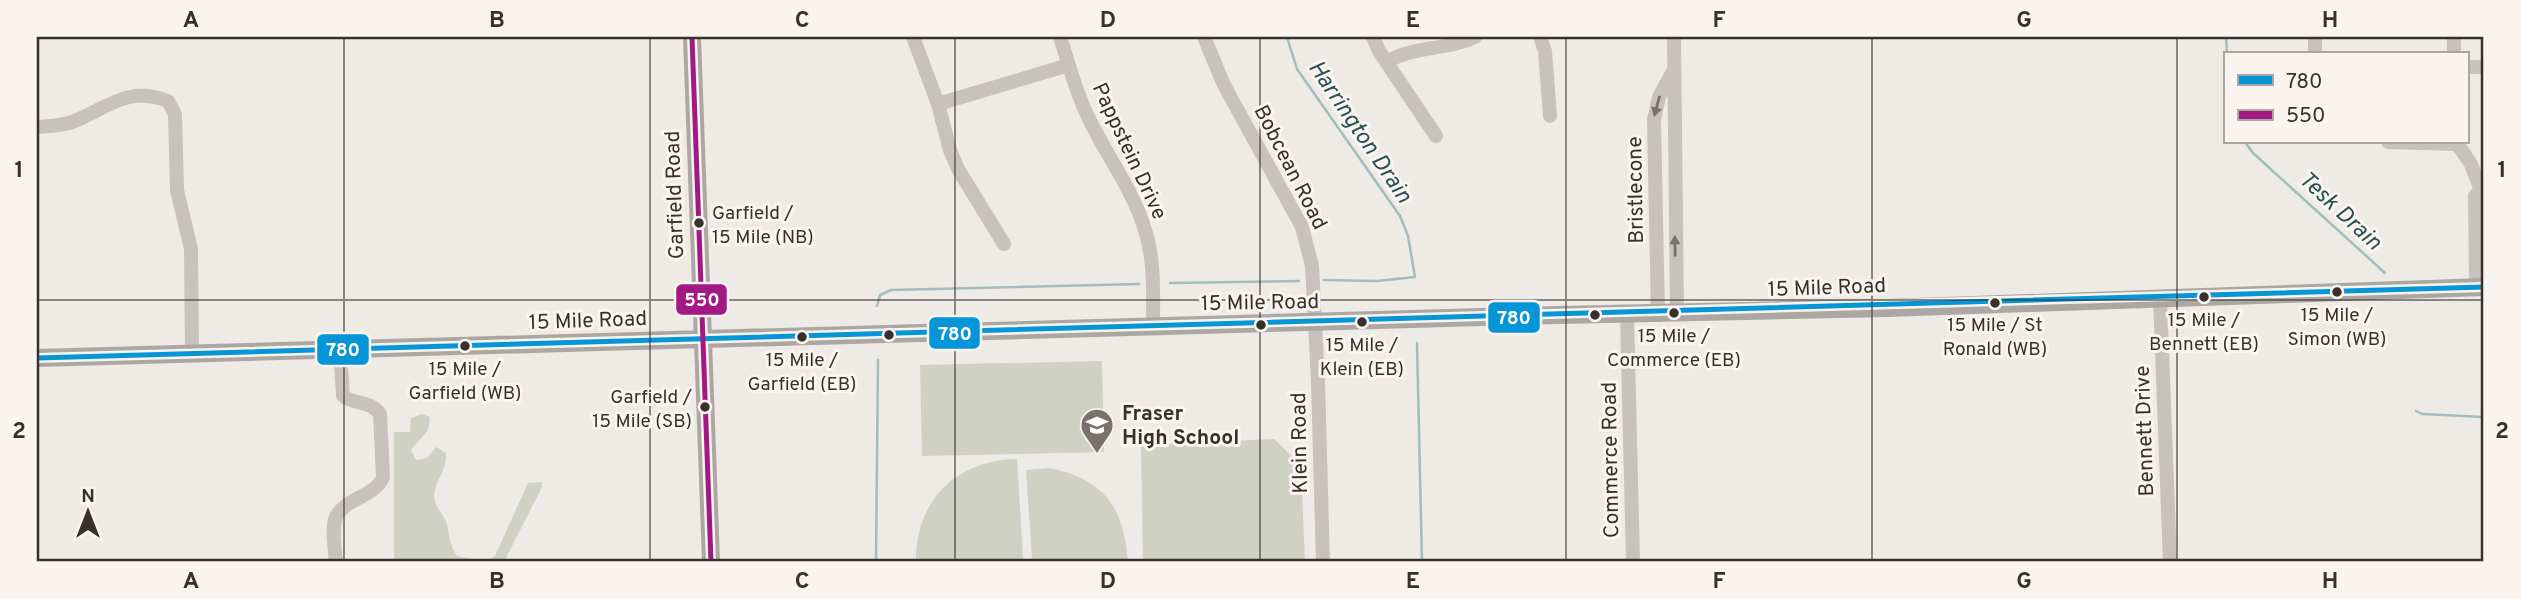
<svg xmlns="http://www.w3.org/2000/svg" width="2521" height="599" font-family="Overpass,sans-serif">
<style>
.green{fill:#cfd2c2}
.lines{fill:none;stroke-linecap:round;stroke-linejoin:round}
.stream{stroke:#a4bcbd;stroke-width:2.5}
.minor{stroke:#c7c2be;stroke-width:14}
.major{stroke:#aca7a3;stroke-width:18}
.bus-1-casing{stroke:#f9f4ef;stroke-width:10}
.bus-2-casing{stroke:#f9f4ef;stroke-width:10}
.bus-1{stroke:#0696d7;stroke-width:5}
.bus-2{stroke:#a31984;stroke-width:5}
.oneway{fill:#78726e}
.grid{fill:none;stroke:#38302c;stroke-width:2;stroke-opacity:0.55}
.bus-dot{fill:#38302c;stroke:#f9f4ef;stroke-width:2.5}
.labels{text-anchor:middle;stroke-width:6;stroke-linejoin:round;paint-order:stroke}
.bus-label{font-size:19px;fill:#38302c;stroke:#f9f4ef}
.street-label{font-size:21px;fill:#38302c;stroke:#f9f4ef}
.poi-label{font-size:21px;font-weight:bold;fill:#38302c;stroke:#f9f4ef;text-anchor:start}
.water-label{font-size:23px;font-style:italic;fill:#265155;stroke:#f9f4ef}
.line-badge{stroke:#f9f4ef;stroke-width:2.5}
.badge-label{font-size:19px;text-anchor:middle;font-weight:bold;fill:#fff}
.neatline{fill:none;stroke:#38302c;stroke-width:2.5}
.grid-label{font-size:23px;text-anchor:middle;font-weight:bold;fill:#38302c}
</style>
<rect width="100%" height="100%" fill="#eeeae6"/>
<path class="green" d="M1102 361 1104 452 922 456 920 365Z
M422 414 430 417 428 430 411 450 416 460 427 458 436 447 446 453C447 471 435 481 434 495 434 508 445 514 447 525 450 539 449 543 457 556L486 562 495 556 528 483 542 482V487L504 562H394V432H410L411 418Z
M1274 439 1301 465 1305 562H1143L1141 445Z
M1017 459 1023 558 1020 562H916C915 501 956 460 1017 459Z
M1049 468C1104 479 1124 507 1128 562H1036L1032 558 1026 470Z"/>
<g class="lines">
<path class="stream" d="M1287 37 1297 69 1400 216 1408 236 1415 277 1377 281 1324 280
M2226 37 2227 54
M2245 142 2253 153 2385 273
M1170 283 1299 281
M877 306 880 295 891 290 1139 284
M1417 343 1422 562
M2416 411 2422 414 2484 417
M876 562 878 360"/>
<path class="minor" d="M913 37 938 104 950 150 958 169 1004 244
M1060 37C1069 64 1076 93 1089 119 1107 156 1133 190 1145 230 1155 261 1153 295 1153 327
M1204 37 1224 85 1302 227 1312 266 1318 381 1323 562
M1373 37 1379 51 1436 136
M1540 37 1545 51 1550 116
M1674 37 1677 314
M2315 37V54
M2454 37V54
M1387 62C1414 45 1446 51 1475 37
M2467 67H2484
M938 104 1069 65
M37 127C50 126 63 126 75 121 110 106 129 86 168 101L175 114 177 190 191 249 192 353
M2388 142 2456 144
M2456 142 2471 164 2481 191
M2476 287 2475 196 2481 191 2484 193
M2160 298 2170 562
M1627 315 1633 562
M1658 315 1654 120 1659 97 1672 73
M336 562C335 549 331 529 336 517 345 498 375 497 383 477L380 414C370 400 355 405 343 396L340 350"/>
<path class="major" d="M692 37 711 562
M37 358 1517 316 1888 308 2484 287"/>
<defs>
<path id="bus-1" d="M37 358C853 335 1669 316 2484 287"/>
<path id="bus-2" d="M692 37 711 562"/>
</defs>
<use href="#bus-1" class="bus-1-casing"/>
<use href="#bus-2" class="bus-2-casing"/>
<use href="#bus-1" class="bus-1"/>
<use href="#bus-2" class="bus-2"/>
</g>
<defs><path id="oneway-solid" d="M-6-.8H1V-3.2L6.5 0L1 3.2V.8H-6Z" transform="scale(1.75)"/></defs>
<g class="oneway">
<use href="#oneway-solid" transform="translate(1657 106) rotate(105)"/>
<use href="#oneway-solid" transform="translate(1675 246) rotate(-91)"/>
</g>
<path class="grid" d="M344 37V562M650 37V562M955 37V562M1260 37V562M1566 37V562M1872 37V562M2177 37V562M37 300H2484"/>
<defs>
<symbol id="school-pin" viewBox="-11 -11 22 30"><path d="M0 17L-7.5 6A9.5 9.5 0 1 1 7.5 6Z" fill="#78716d" stroke="#f9f4ef"/><path d="M0-5L7-2L0 1L-7-2ZM-4 1L0 2.5L4 1V4Q0 6-4 4Z" fill="#fff"/></symbol>
</defs>
<g fill-rule="evenodd">
<use href="#school-pin" x="1078" y="406" width="38" height="52"/>
</g>
<g class="bus-dot">
<circle cx="699" cy="223" r="6"/>
<circle cx="2337" cy="292" r="6"/>
<circle cx="2204" cy="297" r="6"/>
<circle cx="1995" cy="303" r="6"/>
<circle cx="1674" cy="313" r="6"/>
<circle cx="1595" cy="315" r="6"/>
<circle cx="1362" cy="322" r="6"/>
<circle cx="1261" cy="325" r="6"/>
<circle cx="889" cy="335" r="6"/>
<circle cx="802" cy="337" r="6"/>
<circle cx="465" cy="346" r="6"/>
<circle cx="705" cy="407" r="6"/>
</g>
<g class="labels">
<g class="bus-label">
<text x="712" y="219" text-anchor="start">Garfield /<tspan x="712" dy="24">15 Mile (NB)</tspan></text>
<text x="2337" y="321">15 Mile /<tspan x="2337" dy="24">Simon (WB)</tspan></text>
<text x="2204" y="326">15 Mile /<tspan x="2204" dy="24">Bennett (EB)</tspan></text>
<text x="1995" y="331">15 Mile / St<tspan x="1995" dy="24">Ronald (WB)</tspan></text>
<text x="1674" y="342">15 Mile /<tspan x="1674" dy="24">Commerce (EB)</tspan></text>
<text x="1362" y="351">15 Mile /<tspan x="1362" dy="24">Klein (EB)</tspan></text>
<text x="802" y="366">15 Mile /<tspan x="802" dy="24">Garfield (EB)</tspan></text>
<text x="465" y="375">15 Mile /<tspan x="465" dy="24">Garfield (WB)</tspan></text>
<text x="692" y="403" text-anchor="end">Garfield /<tspan x="692" dy="24">15 Mile (SB)</tspan></text>
</g>
<g class="street-label">
<text transform="translate(1130 151) rotate(65)" y="7">Pappstein Drive</text>
<text transform="translate(1291 167) rotate(63)" y="7">Bobcean Road</text>
<text transform="translate(1635 190) rotate(-91)" y="7">Bristlecone</text>
<text transform="translate(674 195) rotate(-92)" y="7">Garfield Road</text>
<text transform="translate(1827 287) rotate(-2)" y="7">15 Mile Road</text>
<text transform="translate(1260 302) rotate(-1)" y="7">15 Mile Road</text>
<text transform="translate(588 320) rotate(-2)" y="7">15 Mile Road</text>
<text transform="translate(2144 431) rotate(-92)" y="7">Bennett Drive</text>
<text transform="translate(1299 443) rotate(-91)" y="7">Klein Road</text>
<text transform="translate(1610 460) rotate(-91)" y="7">Commerce Road</text>
</g>
<g class="poi-label">
<text x="1122" y="420">Fraser<tspan x="1122" dy="24">High School</tspan></text>
</g>
<g class="water-label">
<text transform="translate(1361 131) rotate(56)" y="8">Harrington Drain</text>
<text transform="translate(2341 210) rotate(43)" y="8">Tesk Drain</text>
</g>
</g>
<g class="line-badge">
<rect x="675" y="283" width="53" height="33" rx="7" fill="#a31984"/>
<rect x="1487" y="301" width="54" height="33" rx="7" fill="#0696d7"/>
<rect x="928" y="316" width="53" height="34" rx="7" fill="#0696d7"/>
<rect x="316" y="333" width="54" height="33" rx="7" fill="#0696d7"/>
</g>
<g class="badge-label">
<text x="702" y="306">550</text>
<text x="1514" y="324">780</text>
<text x="955" y="340">780</text>
<text x="343" y="356">780</text>
</g>
<rect width="2521" height="599" fill="none" stroke="#f9f4ef" stroke-width="77"/>
<rect x="2224" y="52" width="245" height="91" fill="#f9f4ef" stroke="#aca6a1" stroke-width="2"/>
<rect x="2238" y="75" width="35" height="10" fill="#0696d7" stroke="#aca6a1" stroke-width="2"/>
<text x="2286" y="88" font-size="21" fill="#38302c">780</text>
<rect x="2238" y="110" width="35" height="10" fill="#a31984" stroke="#aca6a1" stroke-width="2"/>
<text x="2286" y="122" font-size="21" fill="#38302c">550</text>
<g transform="translate(88 512)" stroke="#f9f4ef" stroke-width="5" paint-order="stroke">
<path d="M0-5L12 26L0 18L-12 26Z" fill="#38302c"/>
<text y="-10" font-size="19" font-weight="bold" text-anchor="middle" fill="#38302c">N</text>
</g>
<rect x="38" y="38" width="2444" height="522" class="neatline"/>
<g class="grid-label">
<text x="191" y="27">A</text>
<text x="497" y="27">B</text>
<text x="802" y="27">C</text>
<text x="1108" y="27">D</text>
<text x="1413" y="27">E</text>
<text x="1719" y="27">F</text>
<text x="2024" y="27">G</text>
<text x="2330" y="27">H</text>
<text x="19" y="177">1</text>
<text x="2502" y="177">1</text>
<text x="19" y="438">2</text>
<text x="2502" y="438">2</text>
<text x="191" y="588">A</text>
<text x="497" y="588">B</text>
<text x="802" y="588">C</text>
<text x="1108" y="588">D</text>
<text x="1413" y="588">E</text>
<text x="1719" y="588">F</text>
<text x="2024" y="588">G</text>
<text x="2330" y="588">H</text>
</g>
</svg>
